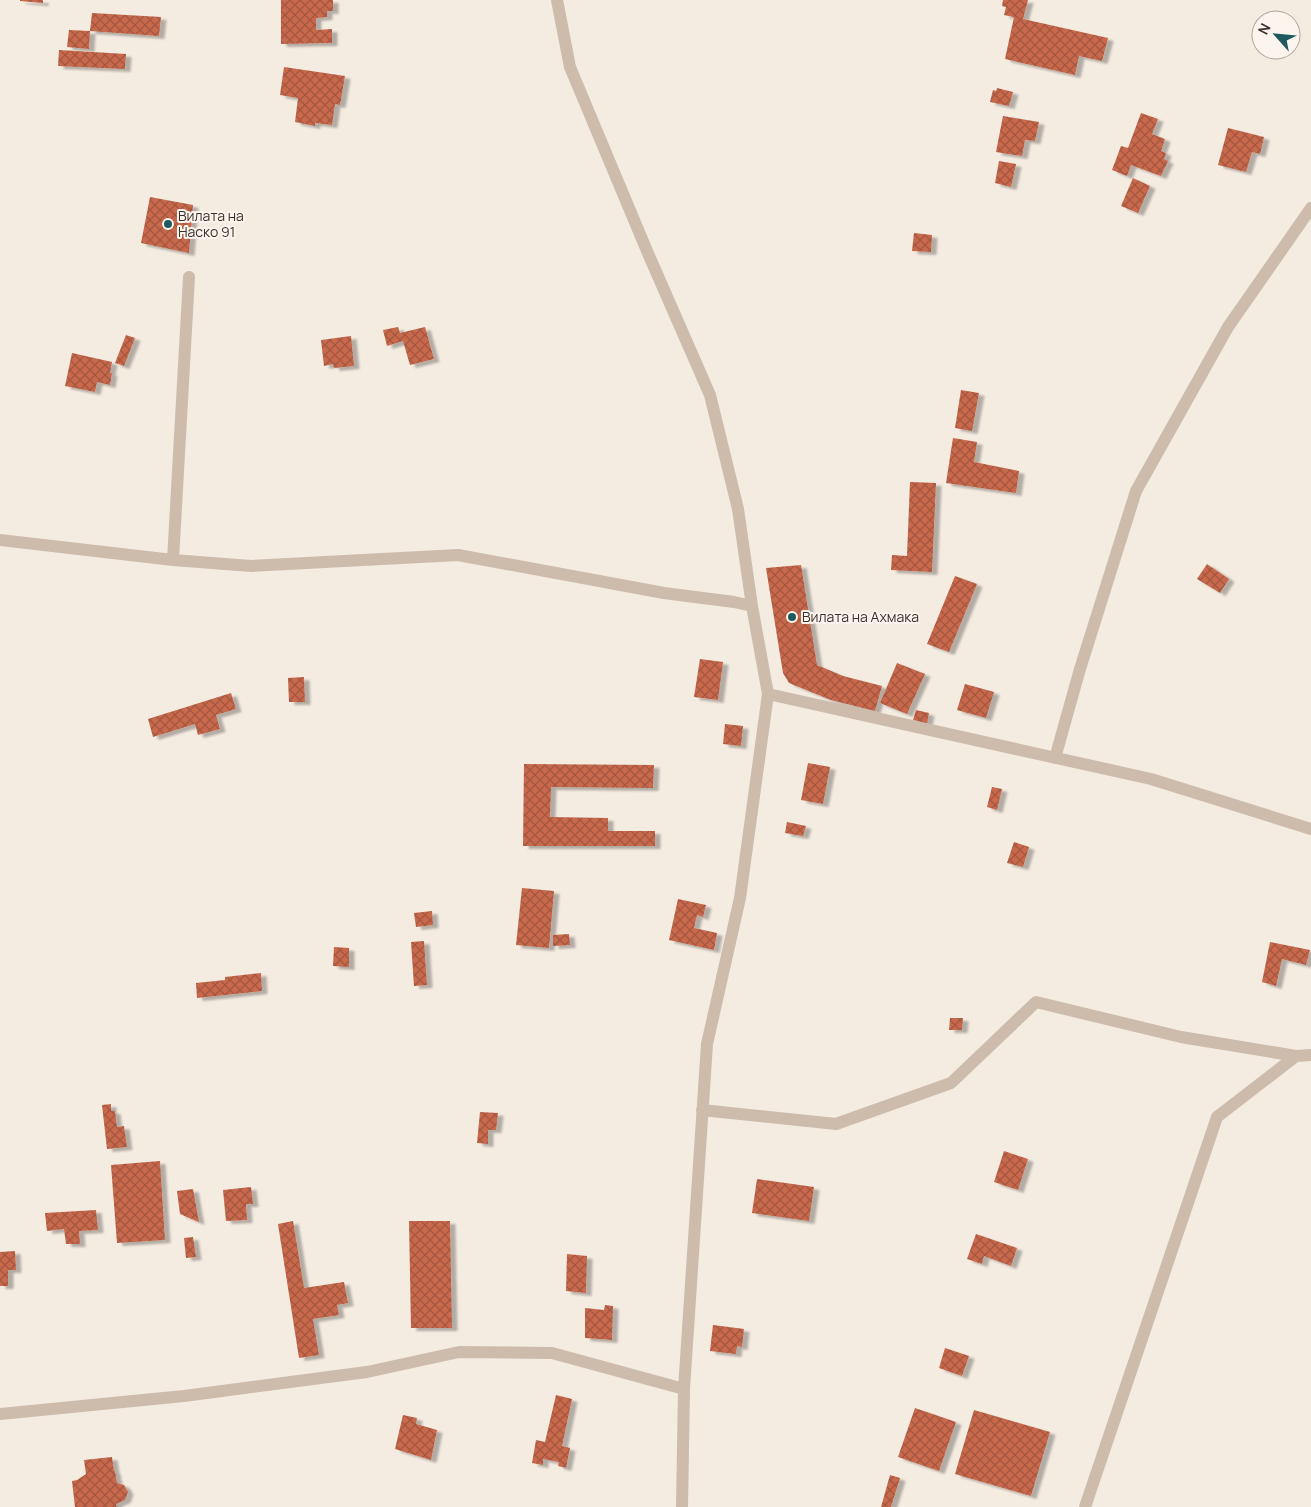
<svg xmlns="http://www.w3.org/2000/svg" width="1311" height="1507" font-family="Manrope,sans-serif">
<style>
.building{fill:url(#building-cross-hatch);filter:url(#shadow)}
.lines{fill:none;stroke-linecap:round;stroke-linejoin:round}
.minor{stroke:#cdbbac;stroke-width:12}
.poi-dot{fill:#1f5a5e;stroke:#fbf5ee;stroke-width:2}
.labels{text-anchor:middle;stroke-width:4;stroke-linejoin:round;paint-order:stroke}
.poi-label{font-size:14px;fill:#3b302b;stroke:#fbf5ee;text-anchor:start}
</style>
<defs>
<pattern id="building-cross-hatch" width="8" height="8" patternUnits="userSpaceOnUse" patternTransform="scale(1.25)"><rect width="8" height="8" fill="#c8694b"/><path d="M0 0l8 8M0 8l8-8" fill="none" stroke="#a4573f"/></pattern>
<filter id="shadow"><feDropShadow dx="5.5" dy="3" stdDeviation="1" flood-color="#0004"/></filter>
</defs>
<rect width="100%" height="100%" fill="#f4ebe1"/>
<path class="building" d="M20 0H43V3L20 1Z
M281 0H333V11H327V17L316 18V30L332 29V43L281 44Z
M1003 0H1028L1023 19 1108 38 1102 61 1079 56 1075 75 1005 59 1014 17 1004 15 1006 7 1002 6Z
M92 13 161 17 159 36 90 31 89 49 67 47 69 30 90 31Z
M59 50 126 54 125 69 58 66Z
M284 67 345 76 340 105 335 104 332 125 315 123V126L295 122 298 98 280 95Z
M997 88 1013 92 1009 106 990 102 993 90 996 91Z
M1141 113 1158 119 1152 134 1165 139 1161 151 1166 153 1164 159 1168 161 1161 176 1131 165 1127 176 1112 170 1121 146 1128 148Z
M1003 116 1039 122 1035 141 1025 140 1022 156 996 152Z
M1228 128 1264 137 1260 154 1252 152 1246 172 1218 165Z
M999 161 1016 164 1011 187 995 183Z
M1133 178 1150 186 1138 213 1121 206Z
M150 197 193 205 189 253 141 243Z
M914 233 932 235 931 252 912 251Z
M398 327 400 333 425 327 434 359 410 365 403 341 387 346 383 330Z
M126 335 135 338 124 366 115 363Z
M351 336 354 366 334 368 333 364 324 366 321 340Z
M72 353 112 362 110 373H112L110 385 97 382 95 392 65 386Z
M961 390 979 393 972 431 955 428Z
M953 438 977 442 974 462 1019 471 1016 493 946 483Z
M910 482 936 483 932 572 891 570 892 555 907 556Z
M1207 564 1229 579 1220 593 1197 579Z
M801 565 817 665 843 676 882 686 875 711 831 700 789 683 783 673 766 568Z
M955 576 977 584 949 652 927 644Z
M700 659 723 662 718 700 694 697Z
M897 663 925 674 907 714 880 703Z
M304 677 305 702H289L288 678Z
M965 684 994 692 986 718 957 710Z
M231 693 236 709 216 715 220 729 198 735 195 724 153 737 148 719Z
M916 710 929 713 927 724 913 720Z
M725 724 743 726 741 746 723 744Z
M808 763 830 767 823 804 801 800Z
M524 764 654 765 653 788 551 787 550 817 608 818V831H655V846H523Z
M992 787 1002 789 997 810 987 807Z
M787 822 806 826 803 836 785 833Z
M1014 842 1029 847 1023 867 1007 863Z
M522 888 554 891 549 948 516 945Z
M678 899 706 905 703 917 697 915 694 928 717 933 714 950 669 940Z
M432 911 433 925 416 927 414 913Z
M569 934 570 945 553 946V935Z
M424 941 427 985 414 986 411 942Z
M1270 942 1310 950 1306 965 1282 959 1276 986 1262 982Z
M334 947 349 948V967L333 966Z
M261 973 262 991 197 998 196 983 225 980V977Z
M950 1018H963L962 1030H949Z
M111 1104V1111H115L117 1127 124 1126 127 1147 107 1149 102 1105Z
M480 1112 498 1113 496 1130H488V1144L477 1143Z
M1004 1151 1028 1159 1018 1190 994 1182Z
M160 1161 165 1240 117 1243 111 1165Z
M757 1179 814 1187 809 1221 752 1213Z
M251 1187 253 1204H246L247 1220 226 1221 223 1190Z
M193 1189 199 1222 180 1214 177 1191Z
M96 1210 98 1230 79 1231 80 1244H66L64 1229 47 1231 45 1213Z
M293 1221 304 1288 344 1282 348 1303 337 1305 339 1315 313 1319 319 1355 299 1358 278 1224Z
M409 1221H450L452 1328H411Z
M976 1234 1017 1248 1011 1266 984 1256 982 1264 967 1259Z
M193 1237 196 1257 186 1258 184 1238Z
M15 1251 16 1270H8V1286H0V1252Z
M567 1254 587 1256 586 1293 566 1291Z
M605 1305 613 1306 612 1340 585 1338V1308L604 1310Z
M713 1325 744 1329 742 1347 737 1346 736 1354 710 1351Z
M945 1348 969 1356 962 1376 939 1368Z
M556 1395 572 1399 562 1446 570 1448 566 1468 558 1466 559 1462 543 1459V1465L532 1463 536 1440 545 1442Z
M915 1408 956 1422 939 1471 898 1457Z
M974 1410 1050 1432 1031 1496 955 1474Z
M403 1415 417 1418 416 1424 437 1430 431 1460 395 1449Z
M112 1457 114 1471H115L117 1483 124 1485 128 1492 125 1500 116 1504 117 1507H75L72 1481 77 1480 86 1474 84 1460Z
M890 1475 900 1478 891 1507H881Z"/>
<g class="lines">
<path class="minor" d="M557 0 570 67 647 251 710 395 738 509 752 606 768 694
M0 540 173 560 251 566 458 555 664 593 734 602 752 606
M173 560 189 277
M1055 758 1080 669 1136 491 1228 327 1311 208
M702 1110 836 1124 951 1083 1036 1002 1181 1037 1296 1056
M0 1414 184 1396 367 1372 459 1352 552 1353 684 1389
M682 1507 684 1389 707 1044 740 898 768 694 1151 779 1311 829
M1085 1507 1217 1117 1296 1056 1311 1055"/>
</g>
<g class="poi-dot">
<circle cx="168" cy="224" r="5"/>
<circle cx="792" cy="617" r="5"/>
</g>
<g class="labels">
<g class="poi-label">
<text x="178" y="221">Вилата на<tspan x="178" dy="16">Наско 91</tspan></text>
<text x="802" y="622">Вилата на Ахмака</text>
</g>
</g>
<g transform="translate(1276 35) rotate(297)"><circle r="24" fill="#fbf5ee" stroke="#aea6a0"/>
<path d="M0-4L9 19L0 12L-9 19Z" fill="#1f5a5e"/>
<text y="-8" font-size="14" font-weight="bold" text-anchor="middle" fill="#3b302b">N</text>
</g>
</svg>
